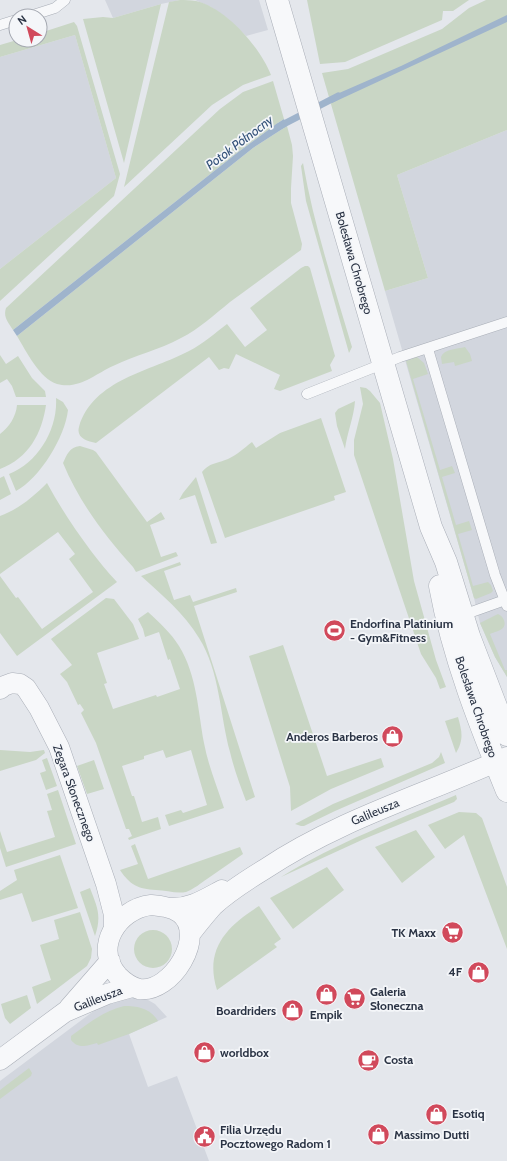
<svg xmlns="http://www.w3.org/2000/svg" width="507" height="1161" font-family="Cabin,sans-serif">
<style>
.built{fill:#d2d6de}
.green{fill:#c9d6c5}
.water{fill:#9fb4cc}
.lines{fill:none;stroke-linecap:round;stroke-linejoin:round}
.stream{stroke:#9fb4cc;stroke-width:7}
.service-casing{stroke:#a9aeb7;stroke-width:11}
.minor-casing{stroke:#a9aeb7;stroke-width:21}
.tertiary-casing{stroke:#a9aeb7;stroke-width:23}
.service{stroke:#f7f8fa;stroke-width:10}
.minor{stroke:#f7f8fa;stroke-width:20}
.tertiary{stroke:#f7f8fa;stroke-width:22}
.labels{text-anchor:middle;stroke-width:3.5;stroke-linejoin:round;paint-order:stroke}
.street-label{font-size:12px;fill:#2b3445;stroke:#f4f6f9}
.poi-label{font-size:12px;font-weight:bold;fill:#2b3445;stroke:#f4f6f9;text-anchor:start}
.water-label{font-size:13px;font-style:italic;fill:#34527a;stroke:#f4f6f9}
</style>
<rect width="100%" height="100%" fill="#e4e7ec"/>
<path class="built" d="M105 0H180L161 4 113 18Z
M184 0H259L268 30 246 36 227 18 211 7 195 0Z
M75 35 116 178 0 269V57Z
M507 130V677L495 657 480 623 474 598 385 291 428 278 397 175Z
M126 997H139L148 1000 155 1004 167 1017 129 1034 148 1087 177 1076 209 1161H0V1081L91 1013 105 1004Z"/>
<path class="green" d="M180 0C185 0 191 0 196 1 226 8 260 47 271 75L243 85 212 105 124 187 169 2Z
M307 0H469L453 11H443L442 20 345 62 320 64Z
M486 0H507V130L397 175 428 278 385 291 322 73 348 69 442 29 469 8Z
M161 4 124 163 83 19 103 17 113 18Z
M74 22 77 26 120 174 114 196 0 301V269L116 178 75 35 0 57V45L17 40H40V33Z
M273 81 284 119 275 125 237 153 13 330C8 322 3 317 6 308L220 109 243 92Z
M287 126 292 145 293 156 291 188V203L302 244 301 250C277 267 254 285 230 302 214 315 199 329 181 338 159 350 135 355 113 366 95 374 79 390 57 384 40 379 26 351 17 336L253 148Z
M303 163C314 226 334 286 352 347L349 353 306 201 301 166Z
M305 266H308L310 268 335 356 330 365 332 371 280 391 274 389 280 375 236 354 229 369 224 368 219 370 209 357 96 443C87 441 76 438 79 427 93 379 152 371 189 351 203 344 215 333 227 324L245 347 267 330 250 308 301 268Z
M465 347 470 354 472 361 455 366 454 362 442 364 441 357C444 349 457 349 465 347Z
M0 355 6 364 18 356 32 378 45 391 46 397H16L12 386 7 379 0 383Z
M417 357 424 363 428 374 413 379 440 470 452 466 455 473 442 477 456 525 469 521 472 530 458 534 473 586 488 582 491 585 493 591 491 593 476 599 474 598 406 361Z
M360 387 366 388 370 391 380 403 393 459 414 581 436 660 446 687 440 689 436 678 421 654 354 455V440L363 404Z
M56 398 63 402 68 410C65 437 40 478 16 491L9 474C38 463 58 429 56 398Z
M355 401C354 417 347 433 345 449L337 426 335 413 338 409Z
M17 405H46C42 433 29 458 0 469V434C9 427 16 417 17 405Z
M321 418 346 492 334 496 335 500 225 538 202 472C211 462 216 464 228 459 237 455 244 448 252 442L256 448 280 433Z
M80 446 93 450 96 452 147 522 161 512 165 519 150 525 161 557 176 552 178 556 136 572 133 567C105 536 79 502 63 463 67 455 69 447 80 446Z
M4 476 11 494 0 500V478Z
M196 477 217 543 211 544 195 495 179 500 183 493Z
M47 483C60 507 74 528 91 551 99 561 107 572 117 582L17 656 0 633V576L16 598 18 597 42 629 93 592 69 559 75 554 58 532 0 574V516C19 509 33 497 47 483Z
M180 562 181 565 164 571 174 600 190 595 193 602 236 588 237 592 194 606 255 797 246 801C240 785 234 769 230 752 220 716 220 671 199 638 184 613 162 595 141 576Z
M106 598 114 599 133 624 139 639 97 653 107 683 104 684 113 709 156 695 157 697 180 689 170 659 168 660 159 632 145 637 143 629 138 619 148 612C159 622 171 633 179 646 197 675 198 711 204 743 208 765 217 786 224 808L169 826 165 815 181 810 183 813 207 805 191 750 166 758 163 750 144 756V759L122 766 132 796H134L142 822 158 817 161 829 129 840 128 838 132 836 129 829H126L96 743 81 713 84 710 80 704 78 705 67 682 60 674 72 665 51 639Z
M498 614C503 616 507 623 503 628 500 631 494 632 490 634L505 670H507V677L495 657 480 623Z
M283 645 327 776 381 758 384 767 331 789 291 811 290 787 249 656Z
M458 717C462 732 464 739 456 753L445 721Z
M0 750 30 752 44 750 45 753 36 760 0 771Z
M441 752 445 763 335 811 304 826H301L295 824 333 804 432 763 439 757Z
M47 758 57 786 46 790 40 773 46 771 42 760Z
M94 760 104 789 87 794 77 766Z
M58 790 76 844 6 867 0 848V831L7 852 55 837 47 811 52 810 47 794Z
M456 795 457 799 454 802 364 839 281 877C336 843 397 820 456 795Z
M459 812 476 813 482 818 507 887V949L464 835 445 849 428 825Z
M416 830 435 857 402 883 375 847Z
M135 844 148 879 240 847 243 854C231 862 219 871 207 879 201 883 194 889 186 892 176 894 166 890 156 890 138 889 130 885 120 870L138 864 131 846Z
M60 855 78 908 32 922 22 893 0 900V891L17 880 14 870Z
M327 867 344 890 293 929 270 898Z
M90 888C97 907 102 915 95 936L80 892Z
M259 906 281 939 274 944 277 947 217 990C204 949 227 926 259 906Z
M80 912 92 949 91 958 87 966 37 1004 32 987 51 980 40 945 59 939 54 920Z
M134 949a19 19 0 1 1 38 0a19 19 0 1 1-38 0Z
M27 995 31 1008 10 1024 5 1018 1 1004Z
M124 1006C138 1006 150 1008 158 1021L129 1034 98 1045 97 1043C87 1046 78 1049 71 1040V1036C88 1024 103 1011 124 1006Z
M29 1068 32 1073 31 1076 0 1099V1090Z"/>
<path class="water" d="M507 15V22L332 103 330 97 401 66Z
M284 119 287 126 253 148 17 336 13 330 237 153 275 125Z"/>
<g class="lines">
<path class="stream" d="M278 127 338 96"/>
<defs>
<path id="service" d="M30 16 55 8 65 0
M0 25 16 20
M428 349 495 575 507 606
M307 394 400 357 507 322
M463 615 505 600"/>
<path id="minor" d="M0 689 4 686 12 683 20 684 26 688 39 708 59 747 106 884 114 915V927
M151 905C161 906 171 907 180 913 208 935 171 994 139 989 131 987 124 982 118 976 93 948 117 909 151 905Z
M170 908C190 909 205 899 222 890
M190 934C197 925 205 915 213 906 228 892 247 880 265 869 340 819 426 794 507 757
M69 1008 110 961
M0 1060 65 1012 107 994 132 987"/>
<path id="tertiary" d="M277 0 431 527 446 562 469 636 507 735
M440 586C453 657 480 725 507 791"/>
</defs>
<use href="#service" class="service-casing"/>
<use href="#minor" class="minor-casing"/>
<use href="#tertiary" class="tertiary-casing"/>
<use href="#service" class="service"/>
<use href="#minor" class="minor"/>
<use href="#tertiary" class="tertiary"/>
</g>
<defs>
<symbol id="stadium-disc" viewBox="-11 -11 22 22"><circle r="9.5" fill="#d1495b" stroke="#f4f6f9"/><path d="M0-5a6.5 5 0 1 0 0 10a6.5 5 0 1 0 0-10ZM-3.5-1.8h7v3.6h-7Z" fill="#fff"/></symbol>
<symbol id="shop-disc" viewBox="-11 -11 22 22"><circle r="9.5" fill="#d1495b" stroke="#f4f6f9"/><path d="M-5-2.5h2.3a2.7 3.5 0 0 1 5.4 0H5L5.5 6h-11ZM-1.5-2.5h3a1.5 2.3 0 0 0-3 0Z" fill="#fff"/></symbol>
<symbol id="supermarket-disc" viewBox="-11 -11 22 22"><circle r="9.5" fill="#d1495b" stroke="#f4f6f9"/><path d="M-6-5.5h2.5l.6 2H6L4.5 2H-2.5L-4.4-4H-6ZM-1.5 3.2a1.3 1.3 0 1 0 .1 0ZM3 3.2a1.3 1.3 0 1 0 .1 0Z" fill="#fff"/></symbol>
<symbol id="cafe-disc" viewBox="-11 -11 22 22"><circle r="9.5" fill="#d1495b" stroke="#f4f6f9"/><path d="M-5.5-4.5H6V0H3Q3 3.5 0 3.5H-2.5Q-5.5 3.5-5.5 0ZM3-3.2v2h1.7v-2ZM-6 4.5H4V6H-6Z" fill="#fff"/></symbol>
<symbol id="civic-disc" viewBox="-11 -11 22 22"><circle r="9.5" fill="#d1495b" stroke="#f4f6f9"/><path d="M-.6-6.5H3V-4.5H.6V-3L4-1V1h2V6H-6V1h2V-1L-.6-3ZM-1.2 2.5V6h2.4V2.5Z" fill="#fff"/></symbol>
</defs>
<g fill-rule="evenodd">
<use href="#stadium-disc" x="322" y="618" width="25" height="25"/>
<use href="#shop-disc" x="380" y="724" width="25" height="25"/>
<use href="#supermarket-disc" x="440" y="920" width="25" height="25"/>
<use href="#shop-disc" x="466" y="960" width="25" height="25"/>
<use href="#shop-disc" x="314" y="982" width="25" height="25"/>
<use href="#supermarket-disc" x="342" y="986" width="25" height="25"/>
<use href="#shop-disc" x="280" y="998" width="25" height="25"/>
<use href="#shop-disc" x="192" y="1040" width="25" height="25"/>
<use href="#cafe-disc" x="356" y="1048" width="25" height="25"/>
<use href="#shop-disc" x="424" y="1102" width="25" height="25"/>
<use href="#shop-disc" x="366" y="1122" width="25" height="25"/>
<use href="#civic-disc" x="192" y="1124" width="25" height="25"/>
</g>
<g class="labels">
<g class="street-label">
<text transform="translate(354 263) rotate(74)" y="4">Bolesława Chrobrego</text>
<text transform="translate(476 707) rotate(71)" y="4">Bolesława Chrobrego</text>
<text transform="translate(74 793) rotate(70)" y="4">Zegara Słonecznego</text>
<text transform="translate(375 812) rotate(-23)" y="4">Galileusza</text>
<text transform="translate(98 999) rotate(-21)" y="4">Galileusza</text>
</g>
<g class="poi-label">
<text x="350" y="628">Endorfina Platinium<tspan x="350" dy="14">- Gym&amp;Fitness</tspan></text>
<text x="378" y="741" text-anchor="end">Anderos Barberos</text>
<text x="436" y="937" text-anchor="end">TK Maxx</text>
<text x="462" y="976" text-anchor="end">4F</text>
<text x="370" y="996">Galeria<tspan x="370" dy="14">Słoneczna</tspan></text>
<text x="276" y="1015" text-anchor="end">Boardriders</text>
<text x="326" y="1019" text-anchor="middle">Empik</text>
<text x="220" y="1057">worldbox</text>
<text x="384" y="1064">Costa</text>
<text x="452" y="1118">Esotiq</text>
<text x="220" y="1134">Filia Urzędu<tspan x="220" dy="14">Pocztowego Radom 1</tspan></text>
<text x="394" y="1139">Massimo Dutti</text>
</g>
<g class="water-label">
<text transform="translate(239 142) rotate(-37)" y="5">Potok Północny</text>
</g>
</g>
<g transform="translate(28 28) rotate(323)"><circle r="19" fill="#f4f6f9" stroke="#a4a8b1"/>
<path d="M0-3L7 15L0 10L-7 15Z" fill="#d1495b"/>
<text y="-6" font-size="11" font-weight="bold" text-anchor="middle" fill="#2b3445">N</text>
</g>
</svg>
